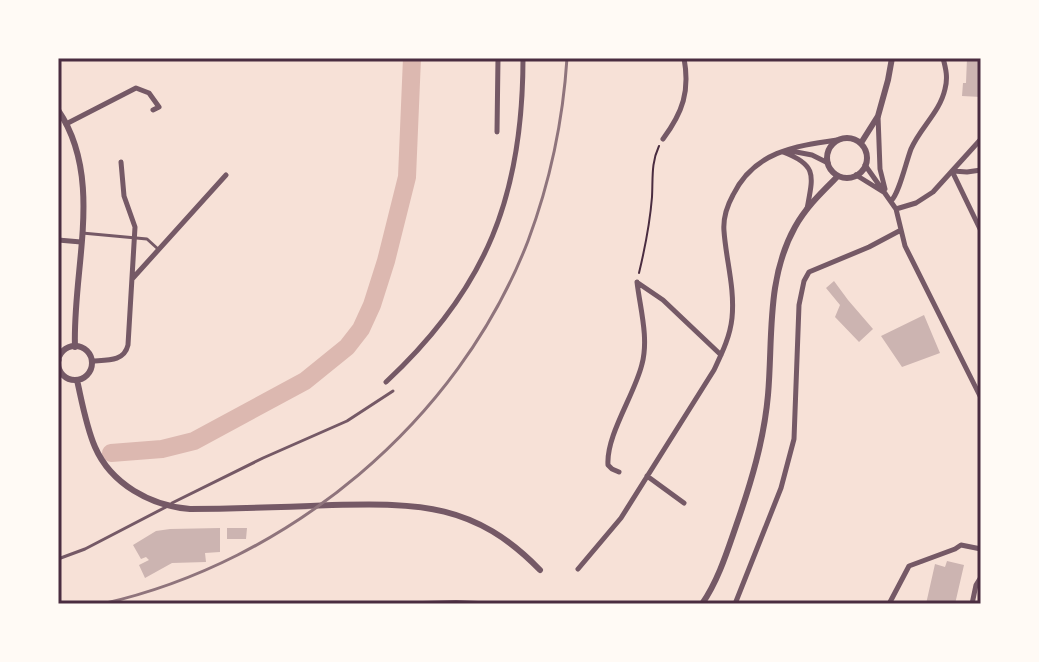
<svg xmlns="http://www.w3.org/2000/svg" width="1039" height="662" font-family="'Archivo Narrow',sans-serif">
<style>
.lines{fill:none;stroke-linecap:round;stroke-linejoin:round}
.river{stroke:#dcb8b0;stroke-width:18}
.building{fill:#ccb4b1}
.path{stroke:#4a2c40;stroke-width:2}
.pedestrian{stroke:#755966;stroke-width:3}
.minor{stroke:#755966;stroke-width:5}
.tertiary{stroke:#755966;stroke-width:6}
.rail{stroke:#8f747c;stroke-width:3}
.neatline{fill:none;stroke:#4a2c40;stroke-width:3}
</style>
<rect width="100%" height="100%" fill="#f7e1d7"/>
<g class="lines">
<path class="river" d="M111 453 162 449 194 441 305 381 347 347 361 329 372 305 386 261 407 177 412 58"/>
</g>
<path class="building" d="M967 58H981V97L962 96 963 83H966Z
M834 281 848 300 873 329 859 342 835 317 840 305 826 288Z
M924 315 940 353 902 367 881 336Z
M220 528V552L205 553 206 562 172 563 145 578 139 565 149 560 146 557 141 559 133 545 156 531 170 529Z
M227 528H247L246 539H227Z
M947 561 964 565 955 604H926L935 564 945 567Z"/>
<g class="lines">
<path class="path" d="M639 273C645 248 650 222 652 197 653 178 651 163 659 146"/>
<path class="pedestrian" d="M82 233 147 239 158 249
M172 503 263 458 347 421 393 391
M58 559 85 549 166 507"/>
<path class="minor" d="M878 116 880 169 885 189
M66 124 136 88 149 93 159 107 153 110
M497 132 498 58
M663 139C683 112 690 91 684 58
M791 151 812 155 828 163
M783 152C818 165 813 176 807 209
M865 165 896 209 905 246 981 398
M952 171 981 231
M953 171 967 172 981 170
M856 175 885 193
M891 201C899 194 906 162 911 149 920 128 940 112 945 89 948 78 946 69 943 58
M896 209 916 203 933 192 981 139
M58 240 81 242
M133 278 226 175
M638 283 663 300 721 355
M58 360H59
M92 361C107 360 124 362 128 345L135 227 124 196 121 162
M386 382C487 288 523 195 523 58
M619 472 612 469 608 465C606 435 635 394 642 364 649 338 640 308 637 282
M647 476 684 503
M578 569 621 518 714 370C722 353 730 337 732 318 735 288 726 260 724 231 723 219 727 206 733 195 754 152 794 146 837 140
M735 604 781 488 794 439 799 305 804 281 809 272 869 247 901 230
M889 604 909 566 955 549 961 545 981 549
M972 604 976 585 981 577"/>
<path class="tertiary" d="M58 110C105 179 72 269 75 347
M827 158a20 20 0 1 1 40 0a20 20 0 1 1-40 0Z
M861 143 878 116 888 80 892 58
M58 363a17 17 0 1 1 34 0a17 17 0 1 1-34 0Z
M77 380C82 402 86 426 95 447 111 484 151 506 190 509 237 509 285 507 332 505 419 503 475 503 540 570
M423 604 456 603 478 604
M702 604C718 581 727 552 736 526 751 483 764 440 768 395 773 338 766 279 795 227 806 207 822 192 838 176"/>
<path class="rail" d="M102 604C289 562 458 422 528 241 550 182 563 121 567 58"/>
</g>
<rect width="1039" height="662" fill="none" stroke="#fffaf5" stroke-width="120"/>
<rect x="60" y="60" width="919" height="542" class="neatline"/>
</svg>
